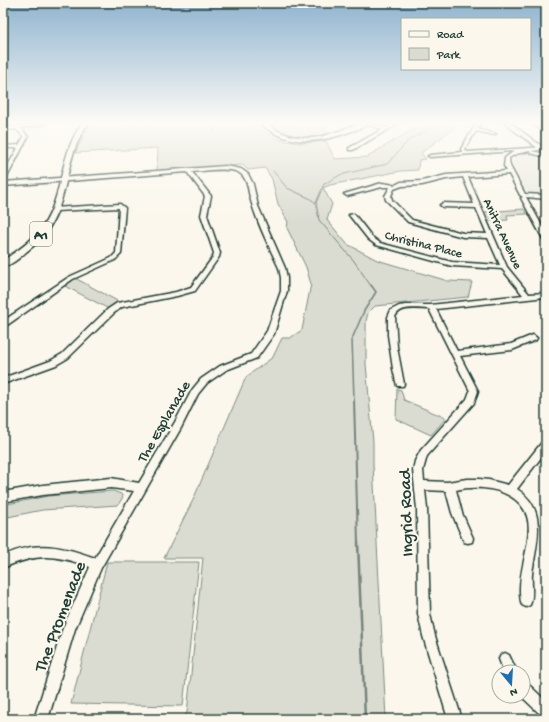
<svg xmlns="http://www.w3.org/2000/svg" width="549" height="722" font-family="'Gochi Hand',sans-serif">
<style>
.built{fill:#eae9de}
.green{fill:#dbdcd1;stroke:#7d8c82}
.lines{fill:none;stroke-linecap:round;stroke-linejoin:round}
.stream-far3{stroke:#74847b;stroke-width:1}
.stream-far2{stroke:#74847b;stroke-width:1.5}
.stream-far1{stroke:#74847b;stroke-width:2}
.stream{stroke:#74847b;stroke-width:2.5}
.minor-casing{stroke:#1f3d34;stroke-width:3}
.major-casing{stroke:#1f3d34;stroke-width:3}
.highway-casing{stroke:#1f3d34;stroke-width:3}
.minor{fill:#fbf7ec;fill-rule:evenodd}
.major{fill:#fbf7ec;fill-rule:evenodd}
.highway{fill:#fbf7ec;fill-rule:evenodd}
.labels{text-anchor:middle;stroke-width:4;stroke-linejoin:round;paint-order:stroke}
.far-street-label{font-size:13px;fill:#1f3d34;stroke:#fbf7ec}
.shield{fill:#fbf7ec;stroke:#61756b;stroke-width:1}
.shield-label{font-size:14px;font-weight:bold;fill:#1f3d34}
.street-label{font-size:15px;fill:#1f3d34;stroke:#fbf7ec}
.near-street-label{font-size:18px;fill:#1f3d34;stroke:#fbf7ec}
</style>
<rect width="100%" height="100%" fill="#fbf7ec"/>
<filter id="ink" filterUnits="userSpaceOnUse"><feTurbulence type="fractalNoise" baseFrequency=".025" numOctaves="2"/><feDisplacementMap in="SourceGraphic" scale="8" xChannelSelector="R" yChannelSelector="G"/><feConvolveMatrix kernelMatrix="1 2 1 2 8 2 1 2 1" color-interpolation-filters="sRGB"/></filter>
<g filter="url(#ink)">
<path class="built" d="M523 154 543 157 546 159V194L530 193 526 191 512 164 515 157Z"/>
<path class="green" d="M93 122H253C274 144 297 145 326 141L335 159 368 157 373 153 426 122H456L451 130 421 153 426 159 419 160 418 170 401 171 330 185 323 188 332 204 327 220 347 244 377 260 448 281 472 282 468 297 375 306 368 313 366 321V364L373 442V464L386 719H181L187 713 203 558H164L193 500 246 377 273 357 282 338H290L302 330 311 284 306 267 287 228 288 222 278 204 272 179 265 168 248 170 243 165 157 171 158 148 75 153 87 129Z
M268 122H322L328 134C304 139 287 139 268 122Z
M524 209 527 214 507 215 508 220 488 221 485 212Z
M75 278 121 303 109 309 63 285Z
M397 389 401 390 404 400 446 418 431 435 396 419Z
M113 491 121 494 123 497 118 505 42 510 3 518V505L48 496Z
M107 562H199L183 706 71 704Z"/>
<g class="lines">
<path class="stream-far3" d="M213 133 215 126 223 122
M273 171 287 188 309 198 316 203
M371 286 354 261 319 220 316 203 324 184 340 175 387 164 410 139 426 131 437 122"/>
<path class="stream-far2" d="M354 400 352 339 364 311 376 292 371 285"/>
<path class="stream-far1" d="M354 399 358 543"/>
<path class="stream" d="M358 542 365 719"/>
<defs>
<path id="minor" d="M11 122H15L19 126 43 123 45 124 21 128 28 137 6 179 3 181V174L18 148H3V146L19 145 24 137 16 129 3 130V128L14 126Z
M364 122 386 128 396 122H401L353 150H349V148L383 129 364 124Z
M477 122H481L477 129 496 134 494 135 476 131 465 149 467 152 546 147V149L531 151 546 154V157L530 153V151L516 154 509 158 510 166 525 194 546 195V199L526 197 546 233V241L543 239 521 198 523 197 520 195 509 174 468 177 507 267 529 294 546 293V297L436 309 457 351 511 344 533 335 537 338 536 340 512 350 460 356 478 391 474 403 427 456 423 470 424 481 447 482 467 479H479L489 480 508 485 543 441 546 440V451L517 489C549 510 536 543 532 574 531 584 534 596 530 605L526 607 522 605C520 600 520 595 520 590 519 558 546 517 510 496 494 487 473 486 456 490L462 513 473 538 472 542 468 543 464 542 452 513 446 491 425 490 427 509 430 614 435 636 462 719H448L423 636 418 614 417 509 413 470 415 461 421 450 467 399 470 391 429 309C418 309 400 305 395 317L397 347 404 384 403 386H397L393 369 388 335V317L391 310 399 306 406 305H430L523 295 502 269 452 266 376 245 368 239 349 215 354 214 372 237 380 243 452 262 500 265 488 238 463 237 408 222 386 200 385 196 390 187H382L347 196 344 194 382 183 395 185 401 182 422 181 446 175 507 171 504 166 505 158 514 151 430 157 428 156 430 155 462 152 461 149ZM463 177 474 204 443 203 440 205 443 207 476 208 487 234 463 233 412 220 392 200 391 196 394 189 402 186 422 185 446 179Z
M529 122H534L546 130V133Z
M226 166 241 169 248 174 253 184 258 206 285 268 287 278V291L274 334 257 358 226 370 207 383 198 394 181 428 101 568 75 629 48 719H34L63 628 90 567C54 554 38 553 3 568V556C36 540 62 546 95 558L134 491 111 488 43 495 3 502V492L43 485 111 478 139 483 175 422 192 390 201 379 220 366 251 354 267 331 281 291V278L279 268C268 244 255 219 249 193 248 186 246 176 238 172 227 167 205 171 192 172L211 196 207 215 220 253 219 257 195 291 177 296 122 307 114 313 68 358 56 365 3 384V378L50 361 62 354 108 309 117 303 176 292 191 287 213 257 214 253 201 215 205 196 187 172 3 186V182Z
M120 204 125 208 121 254 115 260 73 279 3 328V321L69 277 111 258 116 253 119 208 55 211 53 210V208Z
M505 653 509 655 517 672H504L499 659 501 655Z
M523 682 528 684 546 701V717L541 715 521 696H523Z"/>
<path id="major" d="M259 122C268 122 271 127 278 131 289 136 299 138 311 138 333 137 353 122 371 122 365 127 356 130 349 132 319 144 283 146 259 122Z
M503 122H509L544 148 539 149Z"/>
<path id="highway" d="M83 122H89C57 166 76 215 26 252 20 258 11 265 3 267V260C18 251 33 240 43 226 64 195 59 153 83 122Z"/>
</defs>
<use href="#minor" class="minor-casing"/>
<use href="#major" class="major-casing"/>
<use href="#highway" class="highway-casing"/>
<use href="#minor" class="minor"/>
<use href="#major" class="major"/>
<use href="#highway" class="highway"/>
</g>
</g>
<linearGradient id="sky" x2="0" y2="1"><stop stop-color="#90b4cf"/><stop offset="0.55" stop-color="#fdfbf6"/><stop offset="1" stop-color="#fdfbf6" stop-opacity="0"/></linearGradient>
<rect width="549" height="223" fill="url(#sky)"/>
<g class="labels">
<g class="far-street-label">
<text transform="translate(504 233) rotate(65)" y="5">Anitra Avenue</text>
<text transform="translate(424 243) rotate(14)" y="5">Christina Place</text>
</g>
<rect class="shield" x="30" y="222" width="22" height="24" rx="3"/>
<g class="shield-label">
<text x="41" y="239">A1</text>
</g>
<g class="street-label">
<text transform="translate(163 421) rotate(-60)" y="5">The Esplanade</text>
</g>
<g class="near-street-label">
<text transform="translate(405 513) rotate(-92)" y="6">Ingrid Road</text>
<text transform="translate(59 616) rotate(-69)" y="6">The Promenade</text>
</g>
</g>
<rect width="549" height="722" fill="none" stroke="#fbf7ec" stroke-width="16"/>
<rect x="8" y="8" width="533" height="706" fill="none" stroke="#1f3d34" stroke-width="1.5" filter="url(#ink)"/>
<rect x="401" y="18" width="130" height="52" fill="#fbf7ec" stroke="#a3ada2"/>
<rect x="409" y="31" width="20" height="6" fill="#fbf7ec" stroke="#a3ada2"/>
<text x="437" y="38" font-size="12" fill="#1f3d34">Road</text>
<rect x="409" y="48" width="20" height="12" fill="#dbdcd1" stroke="#a3ada2"/>
<text x="437" y="58" font-size="12" fill="#1f3d34">Park</text>
<g transform="translate(511 684) rotate(162)"><circle r="19" fill="#fbf7ec" stroke="#a3ada2"/>
<path d="M0-3L7 15L0 10L-7 15Z" fill="#1f6fb2"/>
<text y="-6" font-size="11" font-weight="bold" text-anchor="middle" fill="#1f3d34">N</text>
</g>
</svg>
